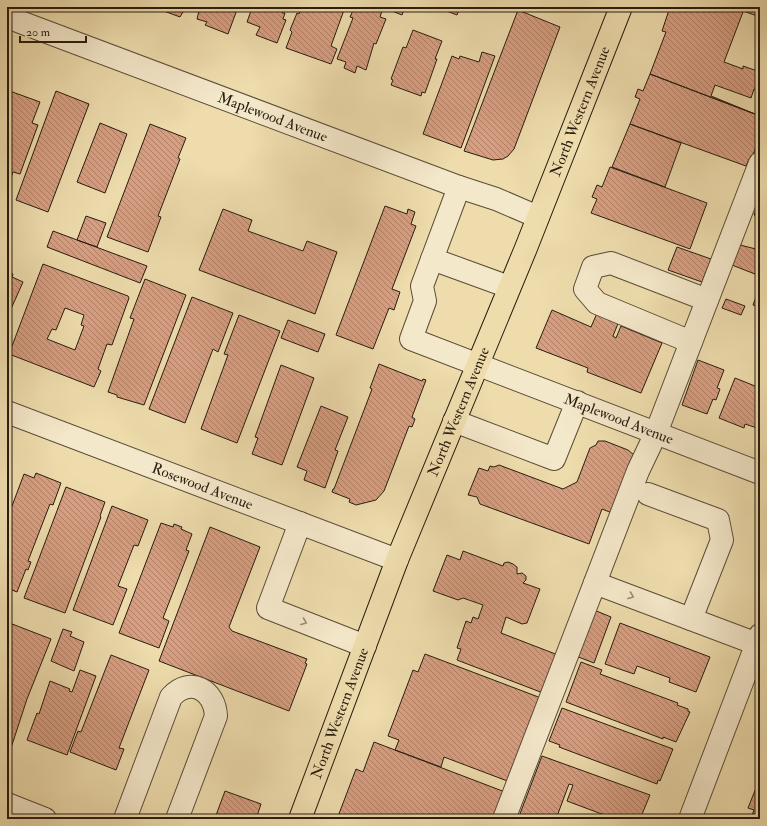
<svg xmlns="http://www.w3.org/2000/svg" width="767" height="826" font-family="'IM FELL Double Pica',serif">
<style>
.building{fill:url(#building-back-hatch);stroke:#271c0f;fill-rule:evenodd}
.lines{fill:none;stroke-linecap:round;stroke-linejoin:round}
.minor-casing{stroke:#594c36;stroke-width:24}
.major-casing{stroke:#271c0f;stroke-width:24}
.minor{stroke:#f4e8ca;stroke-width:22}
.major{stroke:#eedcad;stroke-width:22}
.oneway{stroke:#988c76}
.labels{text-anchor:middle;stroke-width:4;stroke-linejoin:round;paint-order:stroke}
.street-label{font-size:15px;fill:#271c0f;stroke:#f4e8ca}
</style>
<defs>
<pattern id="building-back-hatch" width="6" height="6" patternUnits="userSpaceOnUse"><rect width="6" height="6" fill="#d89e81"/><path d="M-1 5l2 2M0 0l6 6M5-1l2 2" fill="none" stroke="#af8068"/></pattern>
</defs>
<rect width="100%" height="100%" fill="#eedcad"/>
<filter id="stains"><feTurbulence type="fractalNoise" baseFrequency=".005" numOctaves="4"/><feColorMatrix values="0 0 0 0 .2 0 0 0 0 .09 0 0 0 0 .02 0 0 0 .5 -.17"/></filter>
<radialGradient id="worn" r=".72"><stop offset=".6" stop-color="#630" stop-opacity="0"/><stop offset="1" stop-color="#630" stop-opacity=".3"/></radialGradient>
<path class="building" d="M153 7H186L180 17Z
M200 7H238L228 34 205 25 207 22 197 19Z
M249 7H284L282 13H285L283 19 286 20 277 43 256 35 260 27 247 22 252 8Z
M301 7H335L344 10 331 46 337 49 331 64 286 48 292 32 290 30 297 13 299 14Z
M356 7H378L377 10 382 11 380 17 386 19 376 44 374 43 366 70 357 66 355 73 344 68 346 62 337 59 353 18 350 17 354 8Z
M387 7H405L402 15 387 9Z
M436 7H460L457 15Z
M670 7H731L743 12 724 62 743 69V66L760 72V91L754 89 751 98 715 85 711 96 760 116 650 74 666 32 662 31Z
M731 7H760V17L743 11Z
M518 10 560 27 514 149 508 156 503 159 493 160 464 151Z
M413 30 442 41 435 59H437L425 93 422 92 421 96 391 85 393 80 391 79 403 47 406 48Z
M482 52 495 56 461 148 423 134 452 56 459 59 460 56 479 62Z
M650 74 760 116V136L751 160 749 159 746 166 630 124 640 99 635 97 638 89 643 91Z
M7 90 40 102 32 123 38 125 20 174 13 172 7 189Z
M56 91 89 104 48 212 16 200Z
M100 123 127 134 105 193 77 182Z
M150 124 186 138 178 158 180 159 158 216 161 217 148 252 107 237Z
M630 124 681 143 665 187 612 167Z
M610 167 707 203 690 249 591 213 597 199 592 197 597 185 602 187Z
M760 199V218L754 215Z
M385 206 407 214 408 209 415 212 411 224 416 226 392 289 400 292 394 310 389 308 373 349 336 335Z
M223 209 252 220 248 231 303 251 307 241 337 252 315 314 199 270Z
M86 216 106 223 97 247 77 240Z
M53 231 147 266 140 283 47 247Z
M740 245 760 250V276L732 265Z
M677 247 711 259 702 282 668 270Z
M43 264 128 296 129 298 112 345 107 344 98 369 101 371 94 387 9 354ZM65 308 84 315 81 325 84 326 75 350 47 339 52 329 56 330Z
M7 271 13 274 12 277 23 282 7 318Z
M145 279 186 295 144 405 117 397V395L108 392 134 319 130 318Z
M760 286V308L753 305Z
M192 297 233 313 218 352 213 349 185 423 149 409Z
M726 299 745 306 741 315 722 308Z
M552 310 591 327 598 311 619 321 613 336 616 338 621 326 662 343 641 393 587 372 588 368 536 348Z
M239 315 280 331 237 443 201 429 228 355 224 354Z
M288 320 325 334 318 352 281 338Z
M698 360 724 370 717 388 720 389 716 400 713 399 707 414 682 405Z
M379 364 422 381 423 379 426 380 412 417 415 419 412 427 409 426 384 491 376 500 356 505 349 502 350 499 332 492 333 489H334L372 389 370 388Z
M281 365 314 378 282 465 252 454 258 438 255 437Z
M735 378 760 388V429L745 424 744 428 719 418Z
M321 406 348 417 335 450 338 451 325 488 304 480 307 471 297 467Z
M598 441H605L628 450 634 455 612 513 602 509 589 544 480 504 477 497 468 495 479 468 488 471 490 466 494 467 499 465 563 489 577 482 590 448 596 445Z
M36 473 61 483 53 505 50 504 28 561 31 562 28 570 26 569 17 592 7 588V518L9 514 7 511 9 505 12 506 24 474 34 478Z
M66 487 105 502 100 516 101 517 65 613 24 598Z
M112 506 148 520 138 546 134 545 118 586 127 589 113 625 73 610Z
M161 523 173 527 174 524 182 527 181 529 192 534 186 550 189 551 163 618 169 621 159 648 119 633Z
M210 527 260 547 229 627 232 631 307 659 305 663 307 664 289 711 159 661Z
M463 551 503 566 504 563 508 562 513 564 517 567V574L522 573 526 576V580L523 583 540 589 527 623 522 624 506 617 501 633 558 655 543 693 457 660 461 649 457 648 466 621 471 623 473 617 478 619 483 605 463 598 458 600 433 591 447 555 460 560Z
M594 610 611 617 594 663 576 656Z
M7 622 51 639 27 699 11 748 7 746Z
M620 623 710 657 696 692 669 682 670 678 637 666 634 674 605 664Z
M63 629 72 632 70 636 84 642 74 671 51 661Z
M425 654 541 698 510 782 444 757 441 767 395 750 399 740 388 736 413 670 418 672Z
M111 655 149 670 119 748 124 749 116 770 70 752 78 731 81 732Z
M581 662 602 670 600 674 678 703 677 705 688 709V711L690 712 676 742 663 737V739L566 702Z
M80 670 96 676 67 755 27 740 37 713 39 714 50 681 70 689 69 691 72 692Z
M562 708 673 749 660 781 658 780 657 784 559 747 560 745 549 741Z
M374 742 505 792 495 819H337L356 769 363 772Z
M542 756 650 795 640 819H615L567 801 573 785 569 784 556 819H518Z
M756 788 760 790V819L751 818 754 810 748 808Z
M225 791 261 804 256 819 215 818Z"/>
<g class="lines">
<defs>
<g id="minor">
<path id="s1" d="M7 17 459 187 496 199 538 217"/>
<path id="s2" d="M459 187 422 286 425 301 411 339 760 473"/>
<path d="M432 259 509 287"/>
<path d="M691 342 597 303 585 289 593 267 611 263 707 300"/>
<path id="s3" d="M7 412 397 560"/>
<path d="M454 421 554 459 577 402"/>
<path d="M648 494 718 520 722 540 691 619"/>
<path d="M300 523 268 608 365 646"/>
<path d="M595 583 757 644"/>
<path d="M7 804 45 819"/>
<path d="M125 819 171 697C190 676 215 690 216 716L177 819"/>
<path d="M504 819 638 471 656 433 760 163"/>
<path d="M690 819 760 635"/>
</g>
<g id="major">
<path id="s4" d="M300 819 397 560 526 248 621 7"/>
</g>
</defs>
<use href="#minor" class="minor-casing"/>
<use href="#major" class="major-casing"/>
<use href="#minor" class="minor"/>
<use href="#major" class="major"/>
</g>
<defs><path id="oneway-chevron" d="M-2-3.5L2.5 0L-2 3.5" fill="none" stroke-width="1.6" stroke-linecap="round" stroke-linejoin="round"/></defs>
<g class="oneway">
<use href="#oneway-chevron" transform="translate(631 596) rotate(21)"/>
<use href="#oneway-chevron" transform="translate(304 622) rotate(21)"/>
</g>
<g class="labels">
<g class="street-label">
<text dy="5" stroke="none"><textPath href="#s4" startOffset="761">North Western Avenue</textPath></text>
<text dy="5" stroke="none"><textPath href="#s1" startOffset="284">Maplewood Avenue</textPath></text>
<text dy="5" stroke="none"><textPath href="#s4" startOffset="437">North Western Avenue</textPath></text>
<text dy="5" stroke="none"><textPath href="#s2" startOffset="384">Maplewood Avenue</textPath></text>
<text dy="5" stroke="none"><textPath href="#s3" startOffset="209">Rosewood Avenue</textPath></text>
<text dy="5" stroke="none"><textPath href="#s4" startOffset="113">North Western Avenue</textPath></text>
</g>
</g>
<rect width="767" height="826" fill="none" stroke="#eedcad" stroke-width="24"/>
<rect x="8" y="8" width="751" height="810" fill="none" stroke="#271c0f" stroke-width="2"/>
<rect x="12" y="12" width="743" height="802" fill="none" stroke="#271c0f"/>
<path d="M20 36v6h66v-6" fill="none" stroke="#271c0f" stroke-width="2"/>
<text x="26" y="36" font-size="12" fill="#271c0f" stroke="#f4e8ca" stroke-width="3" paint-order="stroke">20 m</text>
<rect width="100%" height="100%" filter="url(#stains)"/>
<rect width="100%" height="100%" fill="url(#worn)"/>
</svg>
